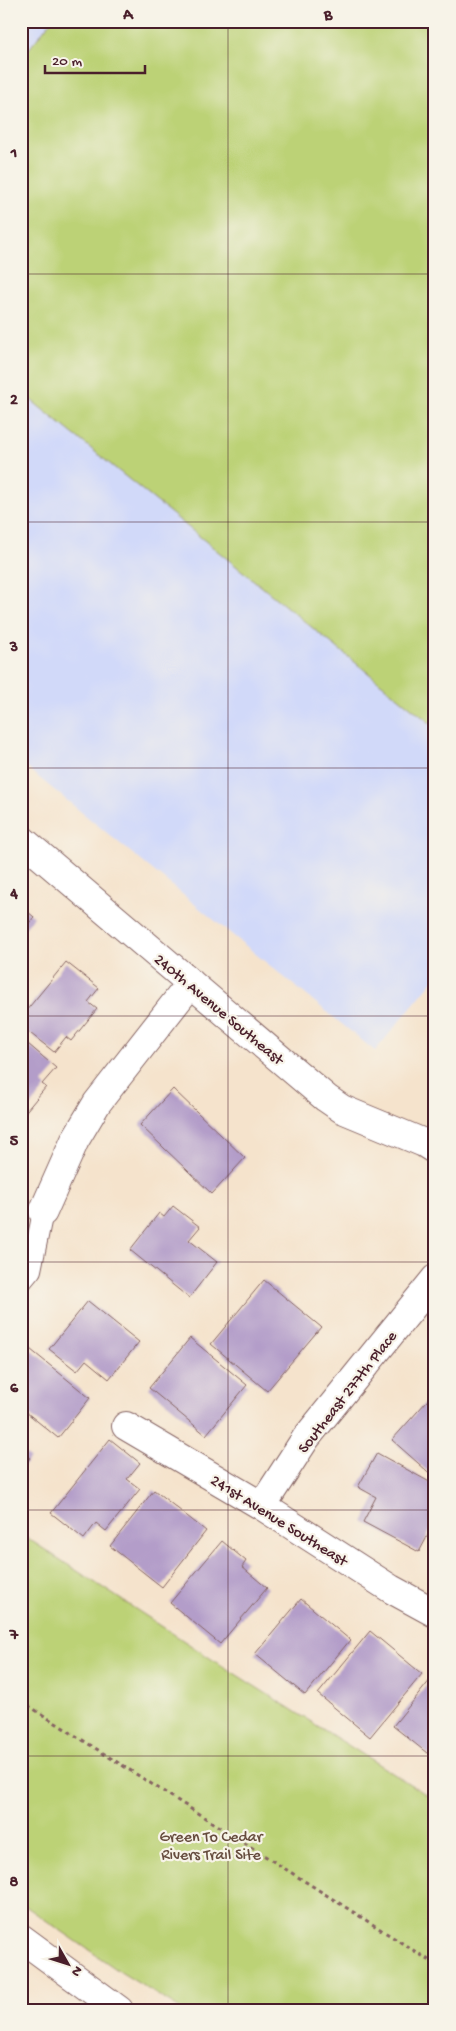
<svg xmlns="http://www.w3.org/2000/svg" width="456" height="2031" font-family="'Gochi Hand',sans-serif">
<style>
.built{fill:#d1d9f9}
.green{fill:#bcd276;stroke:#837850}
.building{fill:#b39dc9}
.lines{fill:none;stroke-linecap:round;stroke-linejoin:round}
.service-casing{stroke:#866463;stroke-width:22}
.minor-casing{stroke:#866463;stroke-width:30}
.primary-casing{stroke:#866463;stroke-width:30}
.path{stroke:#866463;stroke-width:3;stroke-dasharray:4 4;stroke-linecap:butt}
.service{stroke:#fff;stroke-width:20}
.minor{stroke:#fff;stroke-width:28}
.primary{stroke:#fff;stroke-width:28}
.grid{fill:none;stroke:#4a1f2b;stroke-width:1;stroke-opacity:0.55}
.labels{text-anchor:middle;stroke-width:4.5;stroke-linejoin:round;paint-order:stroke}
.street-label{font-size:16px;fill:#4a1f2b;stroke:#f7f3e8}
.park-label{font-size:16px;fill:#664c3e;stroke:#f7f3e8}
.neatline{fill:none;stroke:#4a1f2b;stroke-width:2}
.grid-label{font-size:16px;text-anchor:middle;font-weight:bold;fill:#4a1f2b}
</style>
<rect width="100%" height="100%" fill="#f7f3e8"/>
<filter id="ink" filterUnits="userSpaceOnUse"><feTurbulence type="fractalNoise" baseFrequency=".02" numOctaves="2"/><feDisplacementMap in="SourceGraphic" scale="10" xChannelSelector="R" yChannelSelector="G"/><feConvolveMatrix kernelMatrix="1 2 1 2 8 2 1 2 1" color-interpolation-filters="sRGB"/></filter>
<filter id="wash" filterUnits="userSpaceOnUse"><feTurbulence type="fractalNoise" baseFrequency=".0096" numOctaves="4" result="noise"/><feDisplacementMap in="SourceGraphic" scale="20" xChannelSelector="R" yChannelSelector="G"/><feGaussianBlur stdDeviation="1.12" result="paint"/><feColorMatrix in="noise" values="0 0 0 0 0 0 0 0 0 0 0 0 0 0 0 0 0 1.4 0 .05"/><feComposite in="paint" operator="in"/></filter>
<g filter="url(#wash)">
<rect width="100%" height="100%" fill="#f5e3cc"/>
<path class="built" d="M21 21H435V978L375 1051 21 763Z"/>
<path class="green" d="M51 21H435V727L21 392V59Z
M21 1534 210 1658 435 1800V2010H182L122 1973 21 1903Z"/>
<g id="blocks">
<path class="building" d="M21 906 34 917 21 933Z
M66 962 99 988 88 1002 97 1009 71 1041 66 1037 54 1052 21 1026V1017Z
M21 1038 56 1068 42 1084 46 1087 22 1116Z
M173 1089 245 1158 212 1194 140 1125Z
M173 1206 200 1227 189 1240 217 1262 189 1298 130 1250 159 1213 164 1217Z
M264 1280 321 1327 267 1391 211 1344Z
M88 1301 139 1342 109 1379 86 1360 77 1371 49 1349Z
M190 1338 247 1385 206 1435 149 1388Z
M25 1345 90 1398 58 1438 21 1408V1350Z
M435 1392V1478L392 1440Z
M110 1439 140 1463 127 1479 140 1489 106 1531 96 1523 84 1539 51 1513Z
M21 1451 30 1458 21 1470Z
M377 1453 435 1485V1522L419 1552 363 1522 376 1497 358 1487Z
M154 1490 206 1531 162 1587 110 1546Z
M222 1541 246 1561 242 1567 267 1588 220 1644 170 1603Z
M301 1599 350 1640 305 1695 255 1654Z
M370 1631 422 1674 370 1737 318 1694Z
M435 1674V1753L432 1757 393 1726Z"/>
</g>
</g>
<g filter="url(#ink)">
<use href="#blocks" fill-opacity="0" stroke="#866463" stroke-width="1"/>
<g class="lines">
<defs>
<path id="service" d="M21 1282 31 1270 43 1212"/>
<path id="minor" d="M21 839 326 1098 342 1109 424 1143 435 1150
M43 1212 75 1140 97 1103 191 983
M126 1426 262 1506 391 1589 435 1613
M262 1506 306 1438 435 1279"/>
<path id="primary" d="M21 1938 119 2010"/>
</defs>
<use href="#service" class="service-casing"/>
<use href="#minor" class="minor-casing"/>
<use href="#primary" class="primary-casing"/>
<path class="path" d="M21 1701 435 1964"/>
<use href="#service" class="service"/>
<use href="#minor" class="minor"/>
<use href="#primary" class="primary"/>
</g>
</g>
<path class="grid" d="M228 21V2010M21 274H435M21 522H435M21 768H435M21 1016H435M21 1262H435M21 1510H435M21 1756H435"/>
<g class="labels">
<g class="street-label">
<text transform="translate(220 1008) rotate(40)" y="6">240th Avenue Southeast</text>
<text transform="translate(346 1391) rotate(-52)" y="6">Southeast 277th Place</text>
<text transform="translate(280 1519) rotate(32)" y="6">241st Avenue Southeast</text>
</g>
<g class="park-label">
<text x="211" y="1841">Green To Cedar<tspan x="211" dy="18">Rivers Trail Site</tspan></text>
</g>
</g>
<rect width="456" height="2031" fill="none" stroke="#f7f3e8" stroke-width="55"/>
<g transform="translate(68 1964) rotate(129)" stroke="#f7f3e8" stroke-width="4" paint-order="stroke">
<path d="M0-4L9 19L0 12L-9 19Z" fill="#4a1f2b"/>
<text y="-8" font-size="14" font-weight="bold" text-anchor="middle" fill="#4a1f2b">N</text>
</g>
<path d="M45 65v8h100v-8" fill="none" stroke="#4a1f2b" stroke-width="2.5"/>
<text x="52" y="65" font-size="15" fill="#4a1f2b" stroke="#f7f3e8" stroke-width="4" paint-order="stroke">20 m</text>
<rect x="28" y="28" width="400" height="1976" class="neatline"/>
<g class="grid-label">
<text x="128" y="19">A</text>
<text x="328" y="19">B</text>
<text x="14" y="157">1</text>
<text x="14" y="404">2</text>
<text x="14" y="651">3</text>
<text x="14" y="898">4</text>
<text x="14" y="1145">5</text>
<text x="14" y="1392">6</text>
<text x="14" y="1639">7</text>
<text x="14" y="1886">8</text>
</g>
</svg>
